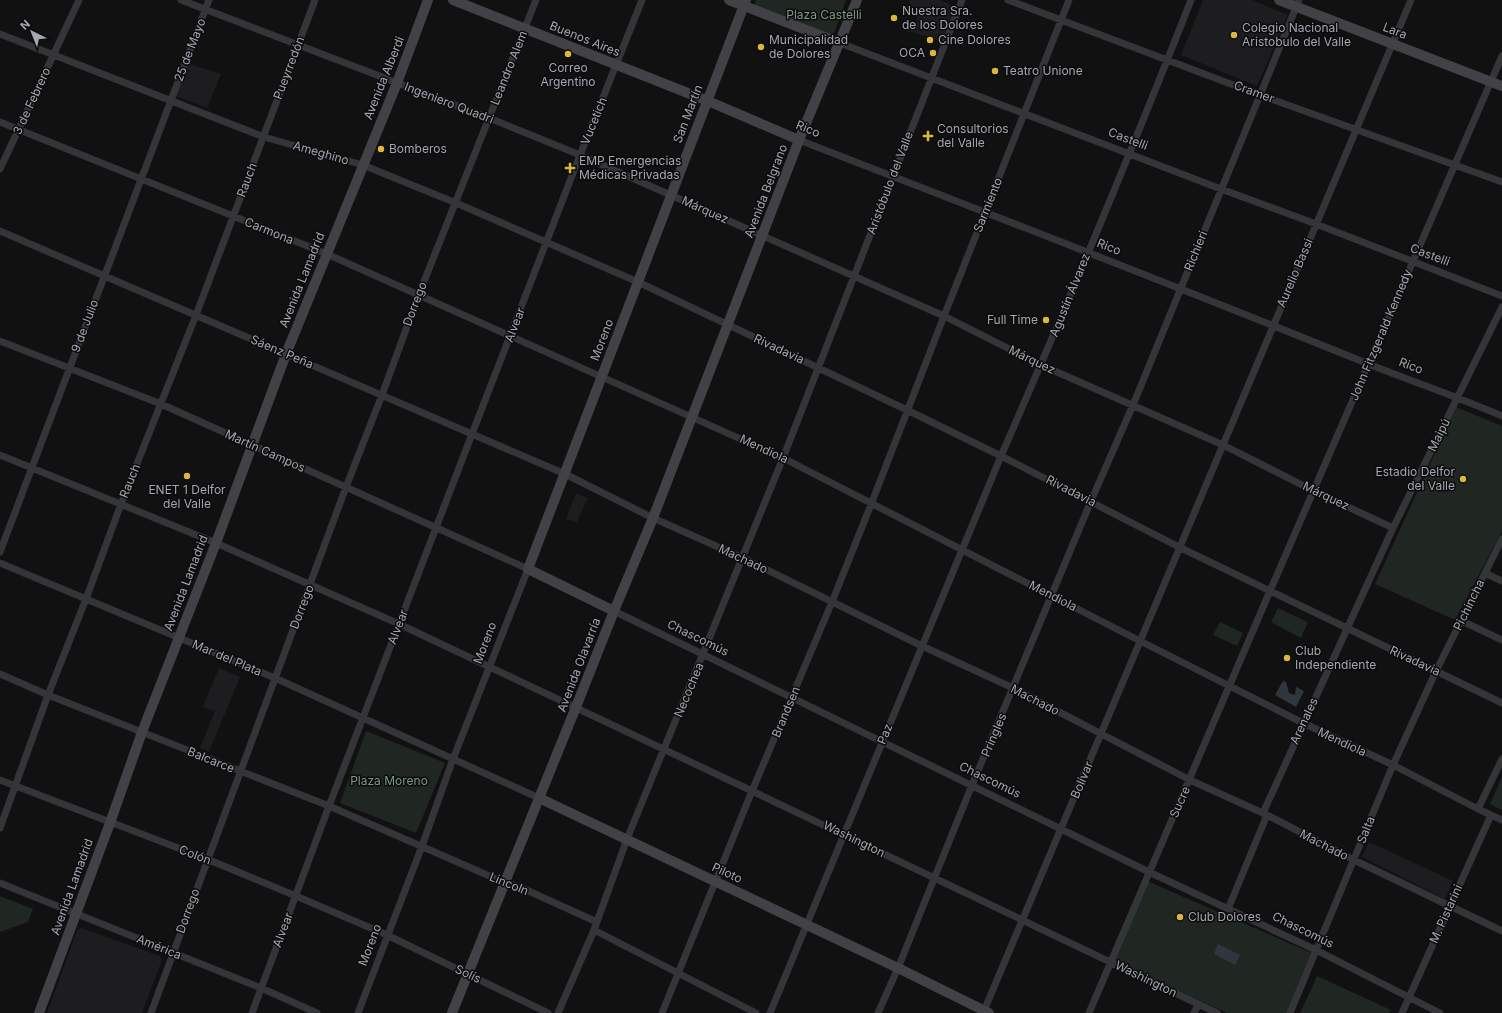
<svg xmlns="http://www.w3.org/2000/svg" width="1502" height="1013" font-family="Inter,sans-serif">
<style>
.built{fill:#1d1d1f}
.green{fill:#202621}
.water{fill:#30363d}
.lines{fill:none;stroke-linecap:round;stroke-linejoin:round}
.street{stroke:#343539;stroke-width:7}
.secondary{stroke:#414146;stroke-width:10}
.poi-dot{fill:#ddb63e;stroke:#0c0c0d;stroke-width:1.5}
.labels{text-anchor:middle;stroke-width:3;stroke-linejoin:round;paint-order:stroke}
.poi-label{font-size:12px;fill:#a4a7b1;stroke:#0c0c0d;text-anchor:start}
.park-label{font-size:12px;fill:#7c9b81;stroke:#0c0c0d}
.street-label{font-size:12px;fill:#a4a7b1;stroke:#0c0c0d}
</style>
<rect width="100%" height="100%" fill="#111112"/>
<path class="built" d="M910 0H940L955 7 942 42 916 33 907 32 909 25H913L917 22V18L914 13 916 8 910 6Z
M1203 0H1252L1288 15 1257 86 1181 55Z
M189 64 221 74 207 108 176 96Z
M576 493 588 498 577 522 566 519Z
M219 668 240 677 209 752 200 748 215 711 203 707Z
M1369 842 1453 881 1445 899 1362 857Z
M81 928 160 956 162 960 142 1013H47L77 930Z"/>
<path class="green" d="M756 0H846L833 36 754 5Z
M1456 407 1502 426V531L1455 620 1375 584Z
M1278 608 1308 622 1301 638 1271 622Z
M1220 622 1243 633 1237 646 1213 635Z
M366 731 445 763 416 833 340 803Z
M1502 777V810L1490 804Z
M1147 881 1312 953 1287 1013H1227L1112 960Z
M0 896 33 909 28 922 0 932Z
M1317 976 1391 1010 1389 1013H1300Z"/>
<path class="water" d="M1283 681 1286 682 1289 693 1295 695 1296 687 1304 691 1296 707 1275 695Z
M1218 944 1240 955 1235 965 1214 954Z"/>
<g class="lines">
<path class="street" d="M181 0 489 118 580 155 944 316 1041 365 1223 445 1314 491 1393 528
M1008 0 1260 95 1502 182
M0 34 264 137 363 165 456 203 638 282 907 410 1001 456 1179 547 1502 703
M840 43 1221 189 1316 224 1502 296
M0 122 327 254 783 458 1140 641 1303 723 1393 765 1478 809 1502 820
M799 140C987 213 1174 285 1361 361 1408 380 1455 396 1502 416
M0 169 79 0
M0 231 565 474 653 518 743 558 922 646 1013 688 1190 780 1267 815 1354 860 1502 931
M0 341 161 404 528 569 453 759 422 846 358 1013
M0 455 216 543 399 624 752 791 1217 1013
M0 552 209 0
M0 563 275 678 539 798
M1485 573 1502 581
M614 611 1149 872 1316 950 1440 1013
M1462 621 1502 640
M0 674 48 695 329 806 494 878 524 889 597 922
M0 780 207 859 296 896 387 935 548 1013
M1478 809 1502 759
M1263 813 1393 528 1502 307
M0 828 48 695 86 599 121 504 196 315 315 0
M0 883 261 988 317 1013
M1228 909 1267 815
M594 930 756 1013
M151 1013 346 487 382 395 419 294 536 0
M252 1013 329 806 472 434 580 155 642 0
M558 1013 594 930 627 839 783 458 962 0
M662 1013 752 791 832 602 872 502 944 316 1069 0
M770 1013 1001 456C1067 305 1131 153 1191 0
M878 1013 898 968 972 785 1091 501 1133 405 1299 0
M983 1013 1411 0
M1089 1013 1270 591 1502 56
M1194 1013 1198 1005
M1290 1013 1393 765 1436 671 1502 539
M1402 1013 1491 815"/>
<path class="secondary" d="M453 0 708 101 799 140
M729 0 840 43
M1279 0 1502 86
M614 611 528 569 746 0
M539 798 898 968 989 1013
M39 1013 110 823 142 732 216 543 286 354 397 83 428 0
M452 1013 576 707 614 611 653 518 799 140 857 0"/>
</g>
<g class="poi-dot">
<circle cx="894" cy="18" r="4"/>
<circle cx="1234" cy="35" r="4"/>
<circle cx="930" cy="40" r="4"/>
<circle cx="761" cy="47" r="4"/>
<circle cx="933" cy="53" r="4"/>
<circle cx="568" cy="54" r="4"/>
<circle cx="995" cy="71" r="4"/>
<path d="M926 130h4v4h4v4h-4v4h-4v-4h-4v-4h4z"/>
<circle cx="381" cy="149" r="4"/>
<path d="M568 162h4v4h4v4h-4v4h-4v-4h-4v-4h4z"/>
<circle cx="1046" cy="320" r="4"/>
<circle cx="187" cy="476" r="4"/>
<circle cx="1463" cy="479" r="4"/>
<circle cx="1287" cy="658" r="4"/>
<circle cx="1180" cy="917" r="4"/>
</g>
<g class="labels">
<g class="poi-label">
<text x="902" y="15">Nuestra Sra.<tspan x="902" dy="14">de los Dolores</tspan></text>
<text x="1242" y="32">Colegio Nacional<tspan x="1242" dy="14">Aristobulo del Valle</tspan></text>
<text x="769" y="44">Municipalidad<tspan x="769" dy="14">de Dolores</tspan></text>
<text x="938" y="44">Cine Dolores</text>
<text x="925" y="57" text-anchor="end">OCA</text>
<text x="568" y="72" text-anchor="middle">Correo<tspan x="568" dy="14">Argentino</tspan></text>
<text x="1003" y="75">Teatro Unione</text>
<text x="937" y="133">Consultorios<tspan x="937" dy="14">del Valle</tspan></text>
<text x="389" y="153">Bomberos</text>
<text x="579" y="165">EMP Emergencias<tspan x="579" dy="14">Médicas Privadas</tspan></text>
<text x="1038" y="324" text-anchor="end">Full Time</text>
<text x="1455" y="476" text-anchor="end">Estadio Delfor<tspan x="1455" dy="14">del Valle</tspan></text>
<text x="187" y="494" text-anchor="middle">ENET 1 Delfor<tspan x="187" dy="14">del Valle</tspan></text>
<text x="1295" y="655">Club<tspan x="1295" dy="14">Independiente</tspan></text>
<text x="1188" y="921">Club Dolores</text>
</g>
<g class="park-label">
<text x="824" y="19">Plaza Castelli</text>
<text x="389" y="785">Plaza Moreno</text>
</g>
<g class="street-label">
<text transform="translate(1395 31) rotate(21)" y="4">Lara</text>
<text transform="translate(585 39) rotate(22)" y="4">Buenos Aires</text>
<text transform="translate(190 50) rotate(-69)" y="4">25 de Mayo</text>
<text transform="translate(289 68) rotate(-69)" y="4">Pueyrredón</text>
<text transform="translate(509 68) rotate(-68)" y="4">Leandro Alem</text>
<text transform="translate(384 78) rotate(-68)" y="4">Avenida Alberdi</text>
<text transform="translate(1254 92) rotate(20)" y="4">Cramer</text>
<text transform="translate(32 101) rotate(-65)" y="4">3 de Febrero</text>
<text transform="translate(449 103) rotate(21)" y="4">Ingeniero Quadri</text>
<text transform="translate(688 114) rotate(-69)" y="4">San Martín</text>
<text transform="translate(594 121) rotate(-68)" y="4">Vucetich</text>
<text transform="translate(808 129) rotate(22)" y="4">Rico</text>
<text transform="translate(1128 139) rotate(21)" y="4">Castelli</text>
<text transform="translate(321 153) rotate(16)" y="4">Ameghino</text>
<text transform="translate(247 180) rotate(-69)" y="4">Rauch</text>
<text transform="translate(890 183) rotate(-69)" y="4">Aristóbulo del Valle</text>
<text transform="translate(766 191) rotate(-69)" y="4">Avenida Belgrano</text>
<text transform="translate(988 205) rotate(-68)" y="4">Sarmiento</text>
<text transform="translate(705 210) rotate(24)" y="4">Márquez</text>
<text transform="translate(269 231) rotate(22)" y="4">Carmona</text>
<text transform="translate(1109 247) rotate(21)" y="4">Rico</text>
<text transform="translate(1196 251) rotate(-68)" y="4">Richieri</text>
<text transform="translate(1430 255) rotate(21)" y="4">Castelli</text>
<text transform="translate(1295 273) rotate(-67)" y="4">Aurelio Bassi</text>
<text transform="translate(302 280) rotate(-68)" y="4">Avenida Lamadrid</text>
<text transform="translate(1070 295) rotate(-68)" y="4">Agustín Álvarez</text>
<text transform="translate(415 304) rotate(-69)" y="4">Dorrego</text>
<text transform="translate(515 325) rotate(-69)" y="4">Alvear</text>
<text transform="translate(85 326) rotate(-69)" y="4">9 de Julio</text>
<text transform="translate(1381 335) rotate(-67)" y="4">John Fitzgerald Kennedy</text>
<text transform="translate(602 340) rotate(-69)" y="4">Moreno</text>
<text transform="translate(779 349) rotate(25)" y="4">Rivadavia</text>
<text transform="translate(282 352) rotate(23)" y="4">Sáenz Peña</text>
<text transform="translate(1032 360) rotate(26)" y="4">Márquez</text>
<text transform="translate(1411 366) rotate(21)" y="4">Rico</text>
<text transform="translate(1439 435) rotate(-64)" y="4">Maipú</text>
<text transform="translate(764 449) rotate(25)" y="4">Mendiola</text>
<text transform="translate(265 451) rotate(24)" y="4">Martín Campos</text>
<text transform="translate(130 481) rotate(-68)" y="4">Rauch</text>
<text transform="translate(1071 491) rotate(27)" y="4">Rivadavia</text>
<text transform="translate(1326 496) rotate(26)" y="4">Márquez</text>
<text transform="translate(743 559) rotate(25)" y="4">Machado</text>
<text transform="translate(186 583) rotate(-69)" y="4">Avenida Lamadrid</text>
<text transform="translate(1053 596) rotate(27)" y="4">Mendiola</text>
<text transform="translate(1469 605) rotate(-64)" y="4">Pichincha</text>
<text transform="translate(302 607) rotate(-69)" y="4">Dorrego</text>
<text transform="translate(398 627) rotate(-69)" y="4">Alvear</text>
<text transform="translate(698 638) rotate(26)" y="4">Chascomús</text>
<text transform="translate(485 643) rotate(-69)" y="4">Moreno</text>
<text transform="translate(227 658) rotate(23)" y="4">Mar del Plata</text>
<text transform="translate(1415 661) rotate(25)" y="4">Rivadavia</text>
<text transform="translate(579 665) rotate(-69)" y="4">Avenida Olavarría</text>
<text transform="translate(689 690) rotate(-67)" y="4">Necochea</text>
<text transform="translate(1035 700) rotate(27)" y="4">Machado</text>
<text transform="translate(786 712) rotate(-67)" y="4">Brandsen</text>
<text transform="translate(1304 721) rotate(-65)" y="4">Arenales</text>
<text transform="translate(885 734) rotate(-68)" y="4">Paz</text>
<text transform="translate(994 735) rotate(-67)" y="4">Pringles</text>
<text transform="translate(1342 742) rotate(25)" y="4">Mendiola</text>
<text transform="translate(211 760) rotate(22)" y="4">Balcarce</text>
<text transform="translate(990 780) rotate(26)" y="4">Chascomús</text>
<text transform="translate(1082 780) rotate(-67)" y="4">Bolívar</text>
<text transform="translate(1180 802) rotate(-66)" y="4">Sucre</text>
<text transform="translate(1366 830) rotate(-68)" y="4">Salta</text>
<text transform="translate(854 839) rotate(26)" y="4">Washington</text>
<text transform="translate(1324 845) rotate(27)" y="4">Machado</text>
<text transform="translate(195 855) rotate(21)" y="4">Colón</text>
<text transform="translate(727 873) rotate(25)" y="4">Piloto</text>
<text transform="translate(509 884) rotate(22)" y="4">Lincoln</text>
<text transform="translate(72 887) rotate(-70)" y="4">Avenida Lamadrid</text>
<text transform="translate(188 911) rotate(-70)" y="4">Dorrego</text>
<text transform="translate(1446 914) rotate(-66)" y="4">M. Pistarini</text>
<text transform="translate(283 930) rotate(-69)" y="4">Alvear</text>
<text transform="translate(1303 930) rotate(26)" y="4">Chascomús</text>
<text transform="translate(370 945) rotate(-69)" y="4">Moreno</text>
<text transform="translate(159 947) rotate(22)" y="4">América</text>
<text transform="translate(468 974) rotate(25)" y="4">Solís</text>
<text transform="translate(1146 979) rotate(26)" y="4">Washington</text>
</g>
</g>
<g transform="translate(32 32) rotate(317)" stroke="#0c0c0d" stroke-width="3" paint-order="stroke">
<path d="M0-3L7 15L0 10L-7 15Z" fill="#a4a7b1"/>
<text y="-6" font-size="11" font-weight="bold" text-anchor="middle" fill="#a4a7b1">N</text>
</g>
</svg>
